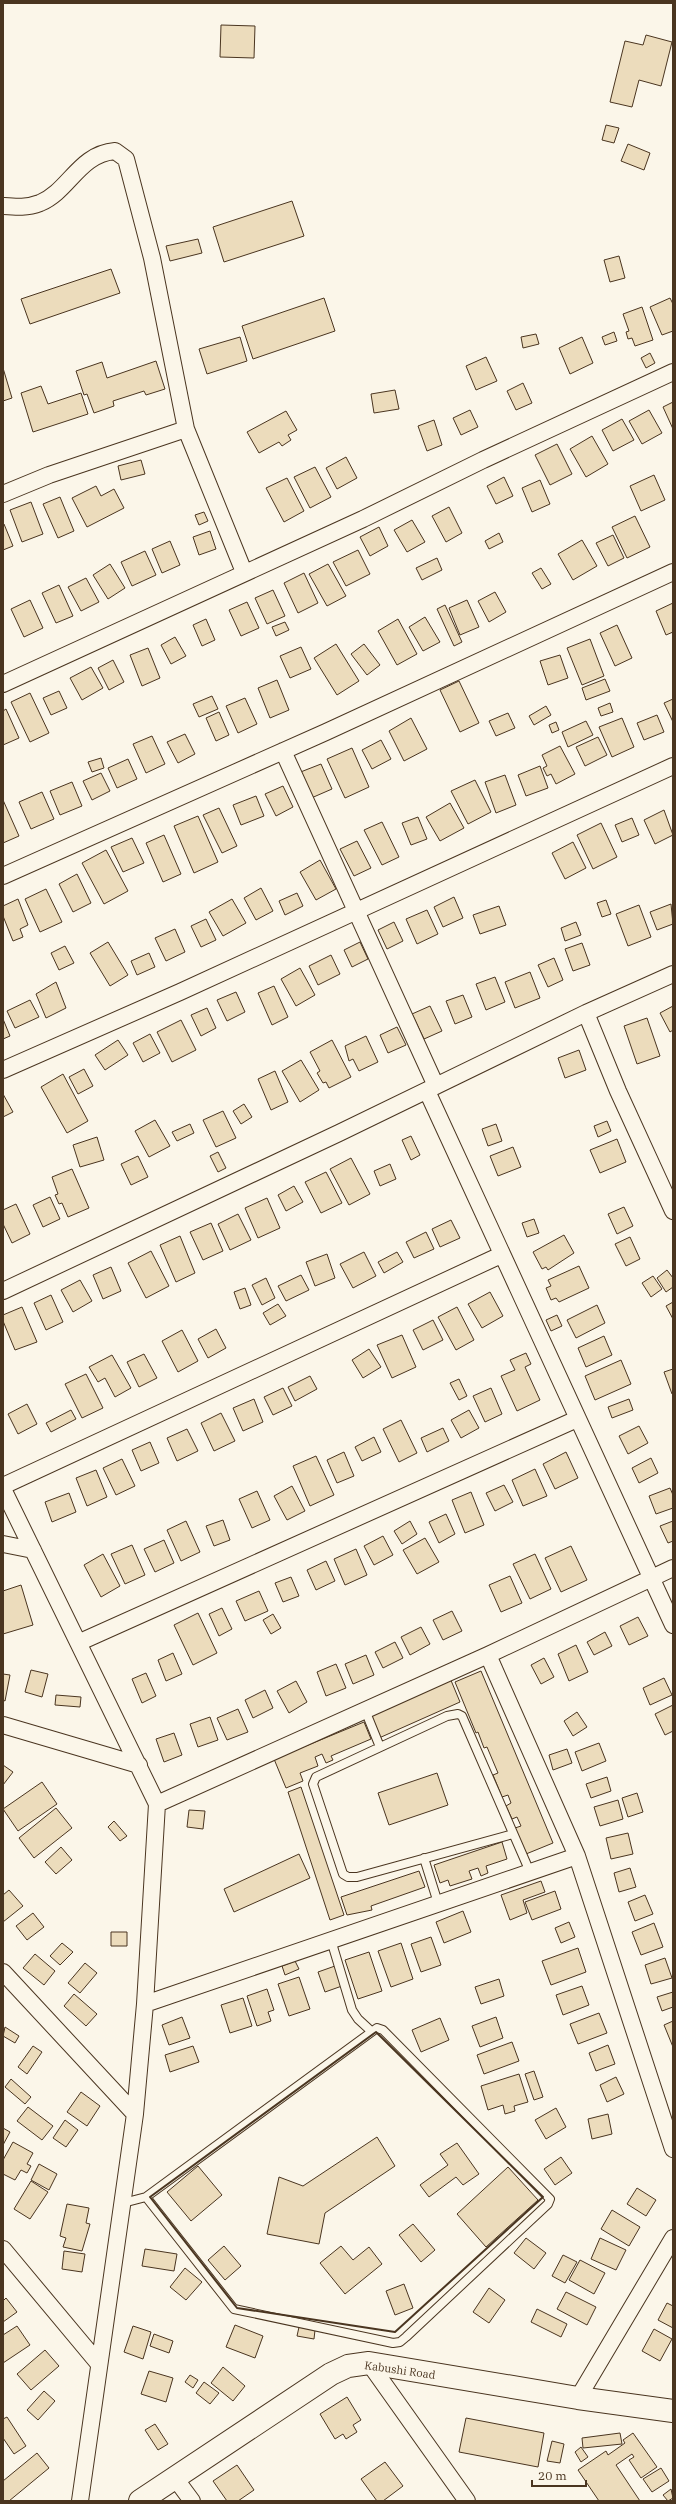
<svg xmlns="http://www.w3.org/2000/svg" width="676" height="2504" font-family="'IBM Plex Serif',serif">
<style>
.building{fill:#ecdcbc;stroke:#4a3520}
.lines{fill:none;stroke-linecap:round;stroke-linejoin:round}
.lane-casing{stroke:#4a3520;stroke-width:10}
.street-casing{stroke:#4a3520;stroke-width:18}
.secondary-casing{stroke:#4a3520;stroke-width:24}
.lane{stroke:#fbf6e9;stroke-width:8}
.street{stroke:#fbf6e9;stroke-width:16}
.secondary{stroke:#fbf6e9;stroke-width:22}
.wall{stroke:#4a3520;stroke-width:2}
.labels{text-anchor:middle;stroke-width:3;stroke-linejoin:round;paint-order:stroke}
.street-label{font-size:11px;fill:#4a3520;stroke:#fbf6e9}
</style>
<rect width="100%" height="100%" fill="#fbf6e9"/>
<path class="building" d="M221 25 255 26 254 58 220 57Z
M646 35 672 42 661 86 639 80 632 107 610 102 625 41 643 45Z
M606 125 619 128 614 143 602 140Z
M628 144 650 153 644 170 621 161Z
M292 201 304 236 224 262 213 227Z
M198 239 202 253 170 261 166 246Z
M619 256 625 278 610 282 604 260Z
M111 269 120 293 30 324 21 299Z
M324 298 335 331 253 359 242 326Z
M670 298 673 304V331L662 335 650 307Z
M642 307 653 340 635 346 632 338 628 339 626 332 629 331 623 314Z
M614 332 617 341 605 345 602 337Z
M536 334 539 344 523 348 521 337Z
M240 337 247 361 207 374 199 349Z
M582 337 593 363 570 374 559 348Z
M650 353 655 363 646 368 641 358Z
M486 357 497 381 476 390 466 366Z
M156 361 165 389 146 395 144 391 113 401 114 406 94 413 87 394 84 395 76 371 102 362 107 378Z
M3 368 12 398 3 401Z
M523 383 532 403 516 410 507 391Z
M41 386 48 404 81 393 88 414 33 432 21 393Z
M395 390 399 409 374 413 371 394Z
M673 402V429L663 407Z
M470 410 478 427 461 435 453 418Z
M649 410 662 433 642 444 629 421Z
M286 411 297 430 288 435 291 440 282 446 279 442 259 453 247 432Z
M622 419 634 440 613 451 602 430Z
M434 420 442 445 427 451 418 426Z
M592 436 608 464 586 477 570 449Z
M557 444 572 474 550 485 535 455Z
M346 457 357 478 337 489 326 468Z
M141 460 145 474 121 480 118 466Z
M315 467 331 497 310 508 294 477Z
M654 475 665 500 641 511 630 486Z
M504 477 513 496 496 504 487 486Z
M287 478 304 511 284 522 266 488Z
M540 480 550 504 532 512 522 488Z
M96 486 101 496 114 489 124 508 87 527 72 498Z
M60 497 74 531 58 538 43 504Z
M31 502 43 534 22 542 10 510Z
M449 507 462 533 446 542 432 516Z
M204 512 208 521 199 525 195 515Z
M635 516 650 547 627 558 612 527Z
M412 520 425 542 407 552 394 530Z
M4 524 13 546 3 550V525Z
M379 527 388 546 370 556 360 537Z
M210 531 216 549 199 555 193 537Z
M499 533 503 542 489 549 485 541Z
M613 535 624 558 608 566 596 543Z
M582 540 597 566 573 580 558 554Z
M170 541 180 565 162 573 152 549Z
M358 550 370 574 346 586 333 562Z
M145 551 156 575 132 586 121 562Z
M437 558 442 570 422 580 416 568Z
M110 564 125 588 108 599 93 575Z
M328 564 346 596 327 606 309 574Z
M541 568 551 584 542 589 532 573Z
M304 573 318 603 298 613 284 583Z
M86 578 99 602 81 611 68 587Z
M59 585 73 616 56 623 42 593Z
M273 590 285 616 267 624 255 598Z
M495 592 506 612 489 622 478 601Z
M30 600 43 628 24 637 11 609Z
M467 600 479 627 460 635 449 608Z
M247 602 259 628 241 636 229 610Z
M673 603V632L666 635 656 611Z
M445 605 462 642 454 646 437 609Z
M425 617 440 642 423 651 409 627Z
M206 619 215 640 202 646 193 625Z
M398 619 417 654 397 665 378 631Z
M285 622 289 630 276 636 272 627Z
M617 625 632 658 615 666 600 633Z
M175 637 186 656 171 664 161 645Z
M590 639 604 676 582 685 567 648Z
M336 644 359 681 337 695 314 658Z
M364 644 380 665 367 675 351 654Z
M301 647 311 669 290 678 280 656Z
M148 648 160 678 142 686 130 655Z
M560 655 568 678 548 685 540 661Z
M113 660 124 682 109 690 98 668Z
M91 667 103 688 82 700 70 678Z
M605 679 610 691 586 700 582 688Z
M277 680 289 710 270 718 258 688Z
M459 681 479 723 460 732 440 690Z
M59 691 67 708 51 715 43 698Z
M30 693 49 733 30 742 11 702Z
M212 696 218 709 199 717 193 704Z
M245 698 257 724 238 733 226 706Z
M673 699V722L664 703Z
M610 703 613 712 601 716 598 708Z
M546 706 551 715 534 725 529 716Z
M6 709 19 738 3 745V711Z
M219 712 229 735 216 741 206 718Z
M508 713 515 728 496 736 489 721Z
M657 715 664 732 644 740 637 723Z
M411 718 427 749 404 761 389 731Z
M622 718 634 747 612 757 599 727Z
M586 721 593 735 568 747 562 732Z
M556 722 559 730 552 733 549 725Z
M185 734 195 754 178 763 167 742Z
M152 736 165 764 146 773 133 744Z
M598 737 607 755 585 766 576 747Z
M381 740 391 759 372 769 362 750Z
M560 746 575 774 556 784 551 774 547 776 543 768 547 766 542 755Z
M352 748 369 787 345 798 327 759Z
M101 758 104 768 92 772 88 762Z
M128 759 137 779 117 788 108 768Z
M321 764 332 789 309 799 298 773Z
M540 766 548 788 526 796 518 775Z
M101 773 110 791 92 800 83 781Z
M505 775 516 805 496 813 485 782Z
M475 780 491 812 468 824 451 791Z
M72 782 82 806 60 815 50 791Z
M283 786 293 807 276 816 265 794Z
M42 792 54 819 31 829 19 802Z
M256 796 264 816 241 825 233 805Z
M3 800 19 836 3 843Z
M450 803 464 828 440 841 426 817Z
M219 808 237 846 222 853 203 815Z
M664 810 673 835 655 844 644 820Z
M198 816 218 862 194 873 174 826Z
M418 817 427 839 411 845 402 823Z
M632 818 639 835 622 842 615 825Z
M382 822 399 857 382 865 364 830Z
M601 823 617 857 593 869 577 835Z
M164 835 181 874 163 882 146 843Z
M132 838 144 863 123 872 111 847Z
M357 841 371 868 354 876 340 849Z
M573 842 586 868 565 879 552 853Z
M106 850 128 891 104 904 82 863Z
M320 860 336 889 316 900 300 872Z
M77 874 91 903 73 912 59 884Z
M261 888 273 911 256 920 244 898Z
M46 889 62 922 40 932 25 899Z
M297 893 303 906 285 915 279 901Z
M454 897 463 918 443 927 434 907Z
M18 899 28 925 20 929 23 937 13 941 3 916V906Z
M232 899 246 923 223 936 209 912Z
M606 900 611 914 602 917 597 903Z
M671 904 673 924 657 930 650 912Z
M639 905 651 937 628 946 616 914Z
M499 906 506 925 480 934 473 915Z
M427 910 438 934 417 944 406 919Z
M206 919 216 940 201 947 191 926Z
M394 922 403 941 387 949 378 930Z
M576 922 581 935 565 941 561 928Z
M175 929 185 952 166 961 155 938Z
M108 942 128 975 110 986 90 953Z
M360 942 368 959 352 967 344 950Z
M582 943 590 965 573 971 565 949Z
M65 946 74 963 59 970 51 953Z
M149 953 155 967 137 975 131 961Z
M331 955 340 974 318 985 309 966Z
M554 958 563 980 548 987 538 965Z
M300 968 315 995 296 1006 281 979Z
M530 972 540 998 515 1008 505 982Z
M495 977 505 1002 486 1010 476 984Z
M56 982 66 1008 46 1018 36 994Z
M274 986 288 1017 272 1025 258 993Z
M236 992 245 1012 227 1021 217 1000Z
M463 995 472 1017 455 1024 446 1001Z
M30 1000 39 1017 15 1028 7 1011Z
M430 1006 442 1031 424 1039 412 1014Z
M673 1006V1030L670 1032 660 1013Z
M207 1008 216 1028 201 1036 191 1015Z
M647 1018 660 1056 637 1064 624 1026Z
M3 1019 10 1036 3 1039Z
M181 1020 196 1050 172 1062 157 1032Z
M397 1027 406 1045 388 1053 380 1035Z
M150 1034 160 1053 143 1062 133 1043Z
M366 1036 378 1062 359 1071 353 1059 349 1061 345 1046Z
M118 1040 128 1055 105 1070 95 1055Z
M332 1040 351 1077 329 1088 326 1082 323 1083 317 1073 320 1071 310 1052Z
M579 1050 586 1070 565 1078 558 1058Z
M301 1060 319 1090 300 1102 282 1071Z
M84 1069 93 1086 78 1094 69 1077Z
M275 1071 288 1102 271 1110 258 1079Z
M63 1074 88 1121 67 1133 41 1087Z
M3 1094 13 1112 3 1117Z
M244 1104 252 1117 241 1124 233 1111Z
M223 1111 236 1138 216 1147 203 1120Z
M155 1120 170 1146 149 1157 135 1131Z
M607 1121 611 1131 598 1137 594 1126Z
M190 1124 194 1133 177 1141 172 1132Z
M496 1124 502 1141 488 1146 482 1129Z
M411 1136 420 1155 411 1160 402 1140Z
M97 1137 104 1160 80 1167 73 1145Z
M617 1139 626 1162 600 1173 590 1150Z
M513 1147 521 1167 498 1176 490 1156Z
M218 1152 226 1168 218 1172 210 1156Z
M138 1156 148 1177 131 1185 121 1164Z
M351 1158 370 1194 349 1205 330 1169Z
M390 1164 396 1179 380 1186 374 1171Z
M72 1169 89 1208 68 1217 62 1203 59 1204 55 1195 58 1194 52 1177Z
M326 1172 342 1203 321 1213 305 1182Z
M294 1186 303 1202 286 1211 278 1195Z
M50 1197 60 1219 43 1227 33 1205Z
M267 1198 280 1228 258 1238 245 1208Z
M16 1204 30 1234 12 1243 3 1224V1210Z
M624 1207 633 1226 617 1234 608 1214Z
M238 1214 251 1240 230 1250 218 1224Z
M534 1219 539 1233 527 1237 522 1223Z
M451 1220 460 1238 440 1247 432 1229Z
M211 1223 223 1251 203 1260 190 1232Z
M426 1232 434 1249 414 1258 406 1242Z
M564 1235 574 1253 548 1270 546 1267 542 1269 533 1252Z
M180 1236 195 1273 176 1282 160 1245Z
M630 1237 640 1259 626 1266 615 1244Z
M151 1251 169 1286 146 1298 128 1263Z
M364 1252 376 1276 353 1288 340 1264Z
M397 1252 403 1262 384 1273 378 1262Z
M327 1254 335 1278 315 1286 306 1262Z
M579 1266 589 1288 559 1302 556 1298 551 1300 546 1288 551 1286 548 1280Z
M111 1267 121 1291 103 1299 93 1275Z
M667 1270 673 1278V1287L666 1292 657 1278Z
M301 1275 309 1290 286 1301 278 1286Z
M653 1276 662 1289 651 1297 642 1283Z
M266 1278 275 1298 262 1305 252 1285Z
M80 1280 92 1301 73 1312 61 1290Z
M245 1288 251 1305 240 1309 234 1292Z
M490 1292 503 1316 482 1328 468 1304Z
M51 1295 63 1322 46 1330 34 1303Z
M673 1302V1319L666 1306Z
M278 1304 286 1316 270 1325 263 1313Z
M597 1305 605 1323 576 1338 567 1320Z
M22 1307 37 1342 15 1350 3 1321V1315Z
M457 1307 474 1340 456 1350 438 1317Z
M557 1315 562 1326 551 1331 546 1320Z
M433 1320 443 1340 423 1350 413 1330Z
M216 1329 226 1348 208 1358 198 1339Z
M182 1330 198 1361 178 1372 162 1341Z
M402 1335 416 1367 392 1378 377 1345Z
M604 1336 612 1355 586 1367 578 1348Z
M369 1349 381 1367 363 1378 352 1360Z
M526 1353 531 1364 525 1367 540 1400 517 1411 501 1376 515 1370 510 1360Z
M144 1354 157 1378 139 1387 127 1362Z
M112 1355 131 1388 115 1397 105 1378 98 1382 89 1367Z
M621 1360 631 1384 595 1400 585 1376Z
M673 1369V1394H672L664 1372Z
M86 1374 103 1408 82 1418 65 1384Z
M310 1376 317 1389 295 1401 288 1387Z
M459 1379 467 1396 459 1400 450 1383Z
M283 1388 292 1406 273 1415 264 1397Z
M491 1388 502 1414 485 1422 473 1396Z
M254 1399 263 1422 243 1431 233 1408Z
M629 1399 633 1410 612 1418 608 1407Z
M27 1404 37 1424 18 1434 8 1414Z
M71 1410 76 1419 51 1432 46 1423Z
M469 1410 479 1428 461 1438 451 1420Z
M221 1413 235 1441 214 1451 201 1423Z
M401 1420 417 1453 399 1462 383 1429Z
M639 1426 648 1443 628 1454 619 1436Z
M443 1428 449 1441 427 1452 421 1438Z
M187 1429 198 1451 177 1461 167 1438Z
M374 1437 381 1452 362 1461 355 1447Z
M150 1442 159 1463 141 1471 132 1450Z
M344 1452 354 1476 337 1483 327 1460Z
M566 1452 578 1478 555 1489 543 1464Z
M316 1456 334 1495 310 1506 293 1466Z
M651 1458 658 1473 639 1483 632 1468Z
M122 1459 135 1486 116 1495 103 1468Z
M535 1469 547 1496 523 1506 512 1480Z
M96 1470 107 1497 87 1506 76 1478Z
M504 1485 513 1502 495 1511 486 1493Z
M292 1486 305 1511 287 1520 274 1496Z
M670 1488 673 1495V1508L656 1514 649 1496Z
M257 1491 270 1520 252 1528 239 1499Z
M471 1492 484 1525 465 1533 452 1500Z
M69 1493 76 1512 52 1522 45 1502Z
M446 1514 455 1534 439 1543 429 1522Z
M223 1520 230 1540 214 1546 206 1526Z
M186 1521 200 1552 181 1561 167 1530Z
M410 1521 417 1534 402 1544 394 1531Z
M673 1521V1541L668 1543 660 1526Z
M383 1536 393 1555 374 1565 364 1546Z
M425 1538 439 1562 417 1574 403 1550Z
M164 1540 174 1563 155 1572 144 1549Z
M132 1545 145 1575 125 1584 111 1554Z
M571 1546 587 1580 561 1592 545 1558Z
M356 1549 367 1575 345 1585 334 1559Z
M103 1554 120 1586 101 1597 84 1565Z
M535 1554 551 1589 530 1599 513 1564Z
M326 1561 335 1581 316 1590 307 1570Z
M510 1576 522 1603 501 1612 489 1585Z
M291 1577 299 1596 283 1602 275 1583Z
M21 1585 33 1625 3 1634V1591Z
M259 1591 268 1611 245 1621 236 1601Z
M222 1608 232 1629 219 1636 209 1614Z
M452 1611 462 1631 443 1640 433 1620Z
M198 1613 217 1653 193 1665 174 1625Z
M273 1614 281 1628 271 1634 263 1620Z
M638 1617 648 1636 629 1645 620 1626Z
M421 1627 430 1644 410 1655 401 1637Z
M605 1632 612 1646 594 1655 587 1642Z
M395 1642 403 1658 383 1668 375 1652Z
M576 1645 588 1672 569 1681 558 1654Z
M173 1653 182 1674 166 1681 158 1660Z
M366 1655 374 1675 353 1684 345 1664Z
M544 1658 554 1677 541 1684 531 1665Z
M336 1664 346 1688 326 1696 317 1672Z
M31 1670 48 1674 42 1697 25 1692Z
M481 1671 553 1843 526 1854 515 1828 521 1826 517 1817 512 1819 506 1806 511 1803 508 1795 502 1797 493 1775 498 1773 487 1747 484 1748 478 1732 476 1733 455 1682Z
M146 1673 156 1696 142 1703 132 1679Z
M3 1674 10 1675 5 1701 3 1700Z
M450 1678 460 1702 379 1738 369 1714Z
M664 1678 672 1695 650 1705 643 1688Z
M296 1681 307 1702 289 1713 277 1691Z
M265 1690 273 1708 253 1718 245 1700Z
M56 1695 81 1697 80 1707 55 1705Z
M673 1705V1731L665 1735 655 1714Z
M238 1709 248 1732 227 1740 217 1718Z
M577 1712 587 1727 573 1736 564 1721Z
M210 1717 218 1740 198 1747 190 1724Z
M364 1722 371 1739 331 1756 333 1760 326 1763 322 1754 315 1757 318 1766 300 1773 303 1781 286 1788 274 1759Z
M174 1733 182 1755 164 1762 156 1739Z
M599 1743 606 1761 582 1771 575 1752Z
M567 1749 572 1763 553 1770 549 1755Z
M3 1765 13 1772 3 1785Z
M437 1773 448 1805 389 1825 378 1793Z
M607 1777 611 1791 591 1798 586 1784Z
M42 1782 57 1804 18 1831 3 1809Z
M301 1787 344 1915 330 1920 288 1792Z
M637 1793 643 1812 628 1817 622 1798Z
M618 1800 623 1819 600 1826 594 1807Z
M56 1808 72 1828 34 1858 19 1838Z
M189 1810 205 1811 203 1829 187 1827Z
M114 1821 127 1836 120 1841 108 1827Z
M628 1833 633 1854 611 1859 606 1838Z
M502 1842 507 1859 486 1866 488 1873 481 1876 478 1868 469 1871 472 1879 450 1886 448 1880 440 1883 434 1865Z
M61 1847 72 1860 56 1874 45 1862Z
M299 1854 310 1878 234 1912 224 1889Z
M630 1868 636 1887 619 1892 614 1873Z
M419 1871 425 1887 371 1906 372 1910 347 1915 341 1897Z
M541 1881 545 1892 523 1900 527 1913 510 1920 501 1895Z
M9 1890 23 1906 3 1922V1895Z
M555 1891 561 1909 532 1920 525 1902Z
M645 1895 653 1914 635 1921 628 1902Z
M463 1911 471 1932 444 1943 436 1922Z
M33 1913 44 1927 27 1940 16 1926Z
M569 1922 575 1937 561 1943 555 1928Z
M654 1923 663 1947 641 1955 632 1932Z
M111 1932H127V1946H111Z
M431 1937 441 1965 421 1972 411 1944Z
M62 1943 73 1952 60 1965 50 1956Z
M401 1943 413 1979 391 1987 378 1951Z
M578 1948 586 1972 551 1985 542 1961Z
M369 1952 382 1991 358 1999 345 1960Z
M35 1954 55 1971 44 1985 23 1968Z
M665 1958 672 1978 651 1984 645 1965Z
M295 1961 299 1969 285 1975 282 1966Z
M85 1963 97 1973 80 1993 68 1983Z
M335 1966 342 1986 325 1992 318 1972Z
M299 1977 310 2009 289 2016 278 1984Z
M499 1979 504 1996 481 2004 475 1987Z
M582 1986 589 2005 563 2015 556 1995Z
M267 1989 274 2010 268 2012 271 2021 257 2026 247 1996Z
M673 1992V2007L662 2011 657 1997Z
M74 1994 97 2014 86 2026 64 2006Z
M243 1998 252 2026 230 2033 221 2005Z
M599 2013 607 2033 578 2044 570 2024Z
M182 2017 190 2038 169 2045 162 2025Z
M496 2017 503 2038 480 2047 472 2026Z
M440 2018 449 2040 421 2052 412 2030Z
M673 2021V2047L664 2025Z
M5 2027 19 2036 15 2043 3 2036Z
M512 2042 519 2061 484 2074 477 2055Z
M608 2045 615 2064 596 2071 589 2053Z
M33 2046 42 2052 27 2074 18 2067Z
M193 2046 199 2062 170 2072 165 2055Z
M534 2071 543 2097 534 2100 525 2074Z
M519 2074 528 2102 514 2106 515 2111 505 2114 503 2105 488 2110 481 2086Z
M616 2077 624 2094 607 2102 600 2085Z
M11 2079 31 2097 25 2104 5 2087Z
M81 2092 100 2106 87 2126 67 2112Z
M28 2107 53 2126 42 2140 17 2121Z
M556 2108 566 2127 546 2139 535 2120Z
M608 2114 612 2134 592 2139 588 2119Z
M65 2120 78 2130 66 2147 53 2138Z
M3 2128 10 2132 3 2145Z
M377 2137 395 2166 325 2213 319 2244 267 2234 279 2177 303 2186Z
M13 2142 33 2153 27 2164 31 2166 27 2173 21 2170 15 2180 3 2174V2160Z
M457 2143 479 2174 463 2185 456 2177 429 2197 420 2185 448 2165 440 2154Z
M561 2157 572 2173 555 2185 544 2169Z
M39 2164 57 2174 49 2190 31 2180Z
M198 2166 222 2195 191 2221 167 2192Z
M508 2167 538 2200 486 2247 457 2214Z
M31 2181 48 2192 30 2219 14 2209Z
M637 2188 656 2200 646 2216 627 2204Z
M67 2204 89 2208 86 2223 90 2224 82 2251 63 2247 66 2238 60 2236Z
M612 2210 640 2227 629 2246 601 2229Z
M413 2224 435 2250 421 2262 399 2235Z
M526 2238 546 2253 534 2269 514 2253Z
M600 2238 626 2250 616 2270 591 2259Z
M224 2246 241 2266 225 2280 208 2260Z
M341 2246 353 2260 369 2247 382 2264 345 2294 320 2263Z
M145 2249 177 2254 174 2271 142 2266Z
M64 2251 85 2254 82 2272 62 2269Z
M563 2255 577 2262 565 2283 552 2276Z
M580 2260 605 2273 594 2294 569 2280Z
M185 2268 202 2282 186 2300 170 2287Z
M404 2284 413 2308 395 2315 386 2291Z
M489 2288 505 2300 489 2323 473 2312Z
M566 2292 596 2307 587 2325 557 2309Z
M6 2298 17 2312 3 2322V2301Z
M667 2303 673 2306V2328L658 2320Z
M537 2309 567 2324 561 2337 531 2322Z
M235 2325 263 2336 255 2358 226 2347Z
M17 2326 30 2345 3 2363V2335Z
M133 2326 151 2332 143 2359 124 2352Z
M299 2327 315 2330 314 2339 297 2336Z
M654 2329 672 2339 660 2361 642 2351Z
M154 2334 173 2341 169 2353 150 2346Z
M45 2350 59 2366 31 2390 17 2374Z
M223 2367 245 2386 233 2401 211 2383Z
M149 2371 173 2378 166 2402 141 2394Z
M190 2375 198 2380 193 2388 185 2382Z
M204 2382 219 2393 210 2404 196 2393Z
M44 2391 55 2401 38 2420 27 2410Z
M347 2397 361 2420 353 2425 357 2432 346 2439 343 2434 335 2439 320 2414Z
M7 2417 26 2446 14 2454 3 2438V2419Z
M466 2418 544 2433 538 2467 459 2452Z
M155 2424 168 2444 158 2450 145 2430Z
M620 2433 622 2444 583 2448 582 2438Z
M633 2433 657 2467 641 2478 629 2460 634 2457 632 2454 616 2465 640 2501H599L578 2470 606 2451 608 2455 625 2443 623 2440Z
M552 2441 564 2444 560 2463 547 2461Z
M581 2447 588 2457 581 2462 575 2452Z
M37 2453 49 2468 9 2501H3V2481Z
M385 2462 403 2486 383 2501H377L361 2479Z
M237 2465 254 2490 238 2501H227L213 2481Z
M661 2468 669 2481 652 2492 643 2479Z
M671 2489 673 2498 668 2501 663 2495Z"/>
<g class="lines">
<defs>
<path id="lane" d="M365 1710 380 1747
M513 1834 357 1877H348L343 1874 313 1784 316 1777 447 1716 458 1714 462 1716 530 1872
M424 1858 438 1903
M331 1940 352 2010 358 2019 371 2031
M123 2203 146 2197 234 2309 393 2343 400 2342 406 2337 548 2204 550 2199 383 2030 377 2028 146 2197"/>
<path id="street" d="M3 206C16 207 27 208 40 203 69 191 79 154 115 151L126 159 152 258 186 429 244 572
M3 494 49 475 186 429
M3 684 363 519 483 460 673 372
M283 751 436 1086
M3 876 326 732 673 572
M586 1013 618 1091 673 1211
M3 1070 180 992 673 766
M427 1091 673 1625
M3 1291 339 1133 586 1013 673 974
M3 1486 501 1255
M3 1489 157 1804 145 2004 135 2114 80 2501
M3 1544 33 1550
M80 1642 577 1419
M488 1655 577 1856 673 2149
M3 1725 139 1765
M157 1804 488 1655 673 1568
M3 1972 135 2114
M145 2004 577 1856
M3 2249 99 2364
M369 2363 467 2501
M578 2398 673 2238
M175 2478 192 2501"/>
<path id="secondary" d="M140 2501 331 2374 348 2366 369 2363 578 2398 673 2411"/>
</defs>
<use href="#lane" class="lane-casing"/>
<use href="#street" class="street-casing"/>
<use href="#secondary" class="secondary-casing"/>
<use href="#lane" class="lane"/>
<use href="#street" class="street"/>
<use href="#secondary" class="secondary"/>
<path class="wall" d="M376 2032 543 2197 395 2332 237 2308 150 2197Z"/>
</g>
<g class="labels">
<g class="street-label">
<text transform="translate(400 2370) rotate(8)" y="4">Kabushi Road</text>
</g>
</g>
<rect width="676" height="2504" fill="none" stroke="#4a3520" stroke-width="8"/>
<path d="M532 2480v6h54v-6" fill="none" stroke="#4a3520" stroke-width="2"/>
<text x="538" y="2480" font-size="12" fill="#4a3520" stroke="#fbf6e9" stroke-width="3" paint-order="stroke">20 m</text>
</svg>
